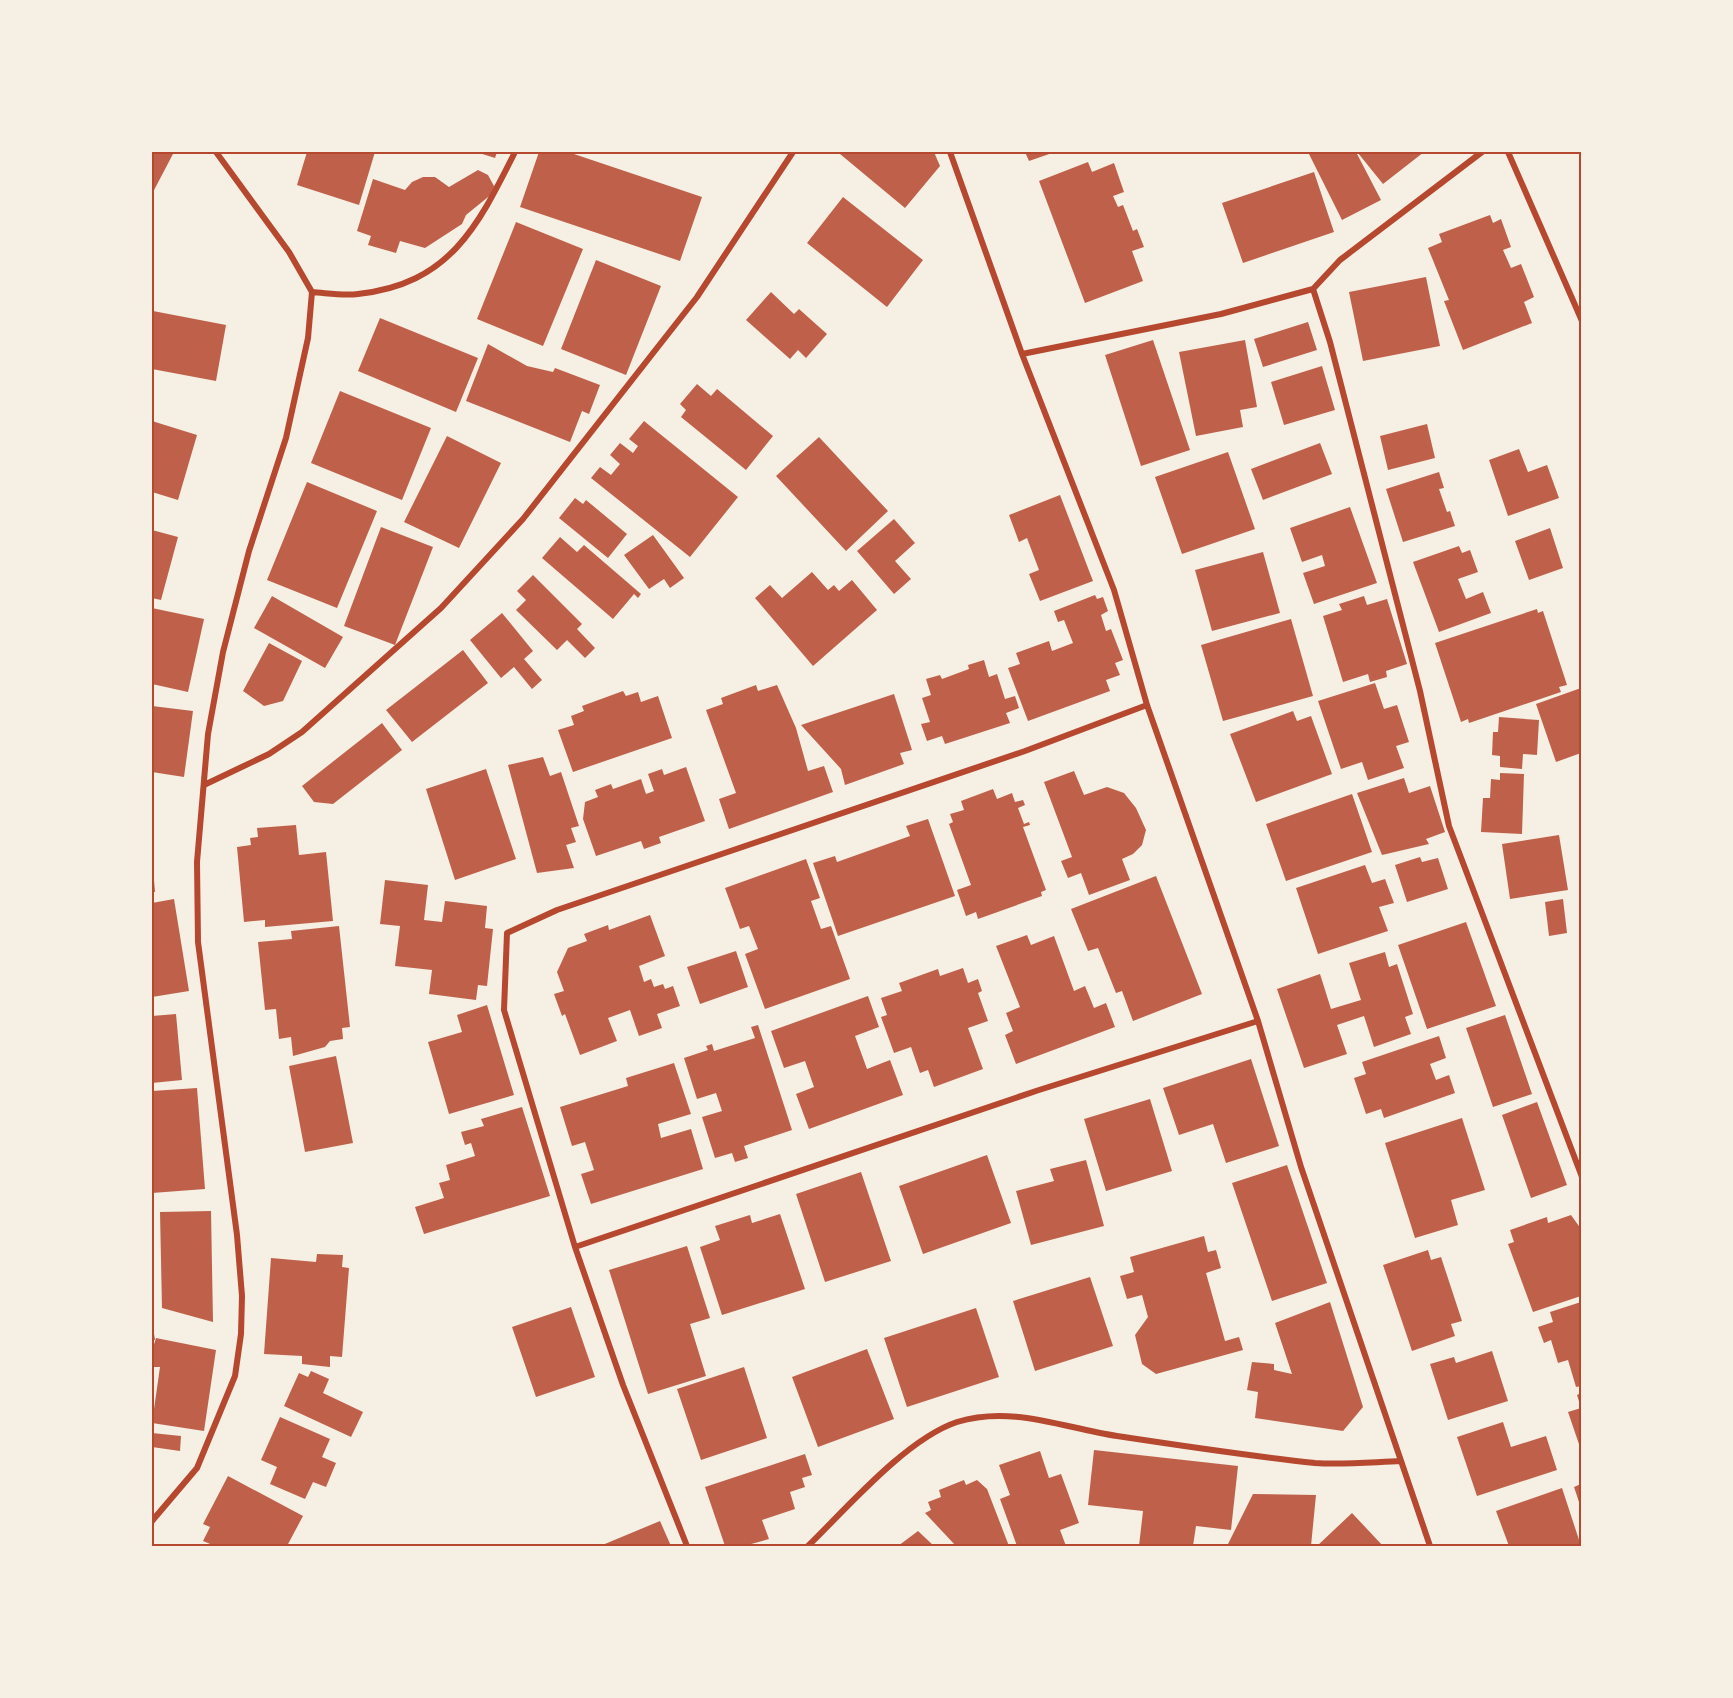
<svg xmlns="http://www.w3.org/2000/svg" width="1733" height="1698" font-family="'DM Sans',sans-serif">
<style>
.building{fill:#bf614a}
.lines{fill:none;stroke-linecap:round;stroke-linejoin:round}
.minor{stroke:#b5482f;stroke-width:6}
.neatline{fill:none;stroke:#b5482f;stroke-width:2}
</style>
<rect width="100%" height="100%" fill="#f6efe4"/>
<path class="building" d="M152 152H174L152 194Z
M307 152H375L359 205 297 185Z
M476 152H497L495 158Z
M539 152H568L702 197 680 261 520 207Z
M842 152H934L940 166 905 208 840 154Z
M1025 152H1055L1029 161Z
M1308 152H1356L1381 200 1342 220Z
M1361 152H1424L1383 184 1358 153Z
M1088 162 1092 172 1114 163 1124 192 1113 196 1118 207 1123 205 1133 231 1137 229 1144 247 1132 251 1143 281 1085 303 1039 181Z
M478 170 488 175 494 186 493 193 466 215 462 224 425 248 400 241 396 253 368 245 371 236 357 231 373 179 405 190 412 182 423 177H435L449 187Z
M1314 172 1334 232 1243 263 1222 203Z
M843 197 923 260 887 307 807 243Z
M1490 215 1493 223 1501 219 1511 247 1503 250 1511 268 1521 264 1534 297 1524 302 1532 323 1463 350 1444 301 1449 300 1428 248 1442 242 1439 234Z
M516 222 583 249 543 346 477 319Z
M596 260 661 286 626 375 561 349Z
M1426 277 1440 346 1363 361 1349 292Z
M771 292 794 314 799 309 827 334 806 358 798 350 790 359 746 320Z
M153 311 226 325 216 381 152 369Z
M380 318 478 358 456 412 358 371Z
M1308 322 1317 350 1263 367 1254 339Z
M1153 340 1190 450 1141 466 1105 355Z
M1245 340 1257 407 1240 410 1243 427 1196 436 1179 352Z
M488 344 527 366 553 372 555 368 600 385 589 414 582 411 570 442 466 401Z
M1322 366 1335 410 1284 425 1271 382Z
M697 384 711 396 717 389 773 436 746 470 681 417 686 410 680 404Z
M340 391 431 428 402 500 311 463Z
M152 421 197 435 178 500 152 492Z
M644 421 738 497 690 557 591 478 600 467 611 475 620 464 610 455 620 443 633 453 638 446 629 439Z
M1427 424 1435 458 1388 470 1380 436Z
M447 436 501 463 459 548 404 522Z
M819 437 888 511 846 551 776 476Z
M1320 443 1332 474 1263 500 1251 469Z
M1519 449 1528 472 1547 465 1559 498 1508 516 1489 460Z
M1228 452 1255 529 1182 554 1155 477Z
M1439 472 1444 488 1439 489 1447 512 1450 511 1455 526 1403 542 1386 489Z
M307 482 377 511 337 608 267 580Z
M1060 495 1093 581 1040 601 1029 574 1039 570 1027 538 1019 542 1009 515Z
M575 498 583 504 586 500 627 534 608 558 559 518Z
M1350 507 1377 583 1314 604 1303 573 1325 566 1322 555 1302 562 1290 528Z
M894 519 915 543 895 561 911 579 894 594 857 551Z
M381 527 433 547 395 645 344 626Z
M1550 528 1563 568 1529 580 1515 541Z
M152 530 178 537 161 600 152 598Z
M653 535 684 578 670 588 664 579 649 589 624 555Z
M560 537 577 552 584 545 641 594 638 598 634 594 613 619 542 558Z
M1459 546 1462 553 1470 550 1478 572 1458 579 1466 599 1483 592 1491 613 1439 632 1413 562Z
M1263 552 1280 613 1212 631 1195 570Z
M812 572 828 590 834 585 839 591 852 580 877 610 813 666 755 598 770 585 782 598Z
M533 575 582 624 577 629 595 648 585 658 567 640 557 650 516 610 526 600 517 591Z
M1095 595 1097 599 1103 597 1108 611 1101 615 1106 631 1111 629 1123 660 1115 663 1120 675 1106 680 1110 691 1028 721 1008 668 1020 664 1016 653 1049 641 1052 651 1073 643 1064 620 1058 622 1054 611Z
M272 596 343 637 325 668 254 628Z
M1364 596 1367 605 1387 599 1407 664 1386 671 1387 677 1370 682 1368 674 1343 682 1323 616 1342 610 1339 604Z
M152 608 204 619 188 692 152 684Z
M1537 609 1538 613 1543 611 1567 685 1559 687 1561 692 1469 723 1468 719 1461 722 1435 643Z
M502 613 533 651 524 659 542 680 532 689 514 667 501 678 470 640Z
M1291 619 1313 696 1223 721 1201 645Z
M269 643 302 661 283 701 264 706 243 691Z
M463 650 488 683 412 742 386 710Z
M984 660 989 677 997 674 1005 699 1015 696 1019 708 1006 713 1010 723 945 744 942 736 927 741 921 724 930 722 922 698 931 695 926 679 940 675 942 679 969 669 968 665Z
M1375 683 1384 709 1397 705 1409 742 1396 746 1404 768 1368 780 1362 762 1341 769 1318 701Z
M756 685 758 691 777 685 796 728 808 771 824 766 833 792 729 829 719 799 736 793 706 710 723 704 721 698Z
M1581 688V753L1556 762 1536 704Z
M623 691 626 696 638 692 641 702 658 696 672 738 573 772 558 730 574 725 571 716 584 711 582 706Z
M894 694 912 750 900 753 904 764 845 785 841 769 801 725Z
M152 706 193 711 184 777 152 772Z
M1293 711 1297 721 1311 716 1332 774 1256 802 1230 734Z
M1499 717 1539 720 1537 755 1523 754 1522 769 1500 767V756L1492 755 1493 732H1498Z
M382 723 402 750 333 804 314 802 302 786Z
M543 757 550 776 561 772 579 826 571 828 576 842 566 845 574 868 537 873 508 765Z
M686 767 705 821 659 837 661 843 644 849 641 841 596 856 583 819 585 802 598 797 595 790 611 784 613 789 641 779 646 794 654 791 648 774 662 769 664 775Z
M486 769 516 859 455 880 426 789Z
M1074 771 1084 795 1107 787 1124 793 1136 808 1146 830 1142 845 1133 854 1122 859 1130 880 1089 895 1081 873 1068 878 1061 861 1072 857 1044 782Z
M1500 773 1524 774 1522 834 1481 832 1483 798H1490L1491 779 1500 780Z
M1404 778 1409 793 1430 786 1445 832 1426 839 1429 844 1382 855 1357 793Z
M993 789 997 799 1012 793 1015 802 1023 800 1025 805 1018 808 1024 824 1029 822 1030 825 1023 827 1046 890 1041 892 1042 896 978 919 976 912 966 916 957 890 971 885 949 824 953 822 950 814 964 810 961 801Z
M1352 794 1372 852 1286 881 1266 824Z
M928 819 955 896 838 936 813 863 835 856 837 862 910 836 906 826Z
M296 825 299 855 326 852 333 921 265 927V920L244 922 237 847 251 845 250 838 258 837 257 828Z
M1559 835 1568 890 1510 899 1502 844Z
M1420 857 1422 862 1438 858 1448 889 1407 902 1395 865Z
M806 859 820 898 811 901 821 929 831 926 850 979 765 1009 745 954 758 949 749 926 740 929 725 888Z
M1365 865 1372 883 1385 879 1394 903 1379 907 1388 931 1318 954 1296 888Z
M152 868H153L155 892H152Z
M1156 876 1202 994 1133 1021 1122 991 1116 993 1098 948 1088 951 1071 909Z
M385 880 428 885 424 920 442 922 445 901 487 906 485 928 493 929 487 986 478 985 476 1000 429 994 432 970 395 966 400 926 380 924Z
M174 899 189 991 152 997V903Z
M1563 899 1567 933 1549 936 1545 902Z
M650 915 665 956 639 966 644 982 651 979 654 987 663 984 665 989 673 986 680 1006 657 1014 662 1028 639 1036 630 1010 608 1018 617 1041 580 1055 565 1014 562 1016 554 994 564 991 557 972 568 948 587 941 584 934 608 925 609 930Z
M1466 922 1496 1006 1427 1029 1398 945Z
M339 926 350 1027 342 1028 343 1039 330 1041 325 1047 293 1056 291 1037 279 1039 276 1009 265 1010 258 942 292 939 291 931Z
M1027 935 1031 945 1054 936 1074 991 1085 986 1094 1008 1106 1003 1115 1027 1016 1064 1005 1035 1013 1031 1006 1013 1020 1007 996 946Z
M736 951 748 987 700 1004 687 967Z
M1385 952 1389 967 1397 964 1413 1014 1405 1017 1411 1034 1374 1047 1364 1016 1337 1025 1347 1054 1304 1068 1277 989 1320 974 1331 1009 1361 1000 1349 963Z
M963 968 968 983 978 979 982 991 978 993 988 1021 968 1028 983 1069 934 1087 928 1070 920 1073 911 1047 894 1053 881 1017 887 1015 881 998 902 991 899 983 938 969 940 976Z
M868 996 879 1027 855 1036 867 1069 890 1060 903 1095 809 1129 796 1094 814 1087 805 1061 784 1068 771 1031Z
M487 1005 514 1095 449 1114 428 1042 462 1032 457 1015Z
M176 1014 182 1080 152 1083V1016Z
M1505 1015 1532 1094 1493 1107 1466 1028Z
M758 1025 792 1130 744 1146 748 1158 735 1162 732 1153 715 1158 702 1117 722 1111 716 1093 697 1099 684 1058 708 1050 706 1046 712 1044 714 1051 755 1038 751 1027Z
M1439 1036 1446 1058 1430 1064 1436 1080 1449 1075 1455 1093 1384 1118 1381 1109 1366 1114 1354 1078 1366 1074 1362 1062Z
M336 1056 353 1143 305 1152 289 1066Z
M1251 1059 1279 1146 1226 1163 1213 1124 1179 1135 1163 1088Z
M674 1063 691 1114 658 1124 661 1138 691 1129 703 1169 591 1204 581 1174 594 1170 585 1142 572 1146 560 1107 628 1086 626 1078Z
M197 1088 205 1189 152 1193V1091Z
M1150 1099 1172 1171 1106 1191 1084 1119Z
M1537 1102 1567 1185 1531 1198 1502 1115Z
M522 1107 550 1196 424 1234 415 1207 444 1198 439 1183 450 1180 446 1165 475 1156 471 1143 465 1145 461 1132 484 1126 481 1119Z
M1462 1118 1485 1190 1451 1200 1458 1225 1415 1238 1385 1143Z
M987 1155 1011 1223 923 1254 899 1186Z
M1086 1160 1104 1226 1031 1245 1016 1191 1054 1181 1050 1169Z
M1287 1165 1327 1283 1272 1301 1232 1183Z
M861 1172 891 1261 825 1282 796 1194Z
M211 1211 213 1322 162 1308 160 1212Z
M780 1214 805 1289 722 1315 700 1247 720 1240 715 1226 750 1215 752 1223Z
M1571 1215 1581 1229V1296L1533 1312 1508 1244 1514 1242 1510 1230 1547 1217 1548 1223Z
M1204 1236 1208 1252 1216 1250 1221 1268 1206 1273 1225 1341 1239 1337 1243 1350 1156 1374 1142 1364 1135 1335 1148 1317 1142 1295 1127 1299 1120 1276 1134 1272 1130 1257Z
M687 1246 710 1318 690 1324 706 1376 648 1394 609 1270Z
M1428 1250 1431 1260 1441 1257 1462 1321 1451 1324 1455 1336 1412 1351 1383 1265Z
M317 1254 343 1255 342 1267 349 1268 342 1357 330 1356V1367L302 1364V1356L264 1354 271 1258 316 1262Z
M1090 1277 1113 1346 1035 1371 1013 1301Z
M1330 1302 1363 1407 1343 1431 1255 1418 1258 1392 1247 1390 1252 1362 1274 1364V1370L1292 1374 1275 1323Z
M1581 1302V1386L1576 1387 1568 1360 1558 1363 1551 1340 1544 1343 1538 1327 1553 1322 1550 1312Z
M571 1307 595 1377 536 1397 512 1327Z
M976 1308 999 1377 907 1407 884 1338Z
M152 1321 155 1340H152Z
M156 1338 216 1350 204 1431 152 1423 160 1367H152V1351Z
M867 1349 894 1419 818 1447 792 1377Z
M1492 1351 1508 1401 1448 1420 1430 1364 1454 1357 1456 1363Z
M744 1367 767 1438 701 1460 677 1389Z
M311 1371 329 1379 323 1393 363 1412 351 1437 284 1406 299 1373 308 1377Z
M1581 1393V1450L1568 1412 1581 1408 1577 1395Z
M280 1417 330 1439 322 1457 336 1463 326 1487 313 1482 305 1499 270 1484 277 1467 261 1460Z
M1503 1422 1511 1447 1546 1436 1557 1470 1477 1496 1457 1437Z
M152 1433 181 1436 180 1451 152 1447Z
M1094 1450 1238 1466 1231 1530 1196 1526 1193 1546H1139L1143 1511 1088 1505Z
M1040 1451 1049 1478 1061 1474 1079 1523 1060 1530 1066 1546H1017L1000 1499 1010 1495 999 1465Z
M805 1454 812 1475 802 1478 805 1487 790 1492 795 1509 762 1520 769 1539 744 1546H725L705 1487Z
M228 1476 303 1516 287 1546H215L203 1541 210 1527 203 1524Z
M964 1480 966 1485 977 1480 987 1489 1009 1546H956L925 1513 931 1510 928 1502 941 1497 939 1490Z
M1581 1484V1508L1574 1487Z
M1562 1488 1581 1546H1509L1496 1511Z
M1253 1494 1316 1495 1311 1546H1227Z
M1352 1513 1383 1546H1317Z
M660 1521 671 1546H600Z
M918 1531 934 1546H898Z"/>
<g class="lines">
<path class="minor" d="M950 152 1022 354 1114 590 1147 705 1258 1021 1301 1167 1430 1546
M1508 152 1582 321
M1313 289 1330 342 1420 691 1449 826 1582 1177
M312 292C327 293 343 296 358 294 450 284 478 226 515 152
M1022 354 1221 314 1313 289 1340 260 1482 152
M204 785 269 754 302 732 441 608 523 519 697 297 793 152
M575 1247 1039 1090 1258 1021
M152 1521 197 1468 235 1376 241 1334 242 1296 237 1235 198 942 197 862 208 734 223 652 249 551 286 438 308 338 312 292 289 252 216 152
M687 1546 623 1385 575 1247 504 1010 507 933 557 910 1025 751 1147 705
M808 1546C846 1509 906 1439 957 1422 1012 1405 1064 1428 1117 1436 1183 1446 1249 1456 1315 1463 1343 1465 1373 1462 1401 1461"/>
</g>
<rect width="1733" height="1698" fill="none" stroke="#f6efe4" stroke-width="306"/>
<rect x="153" y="153" width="1427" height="1392" class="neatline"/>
</svg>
